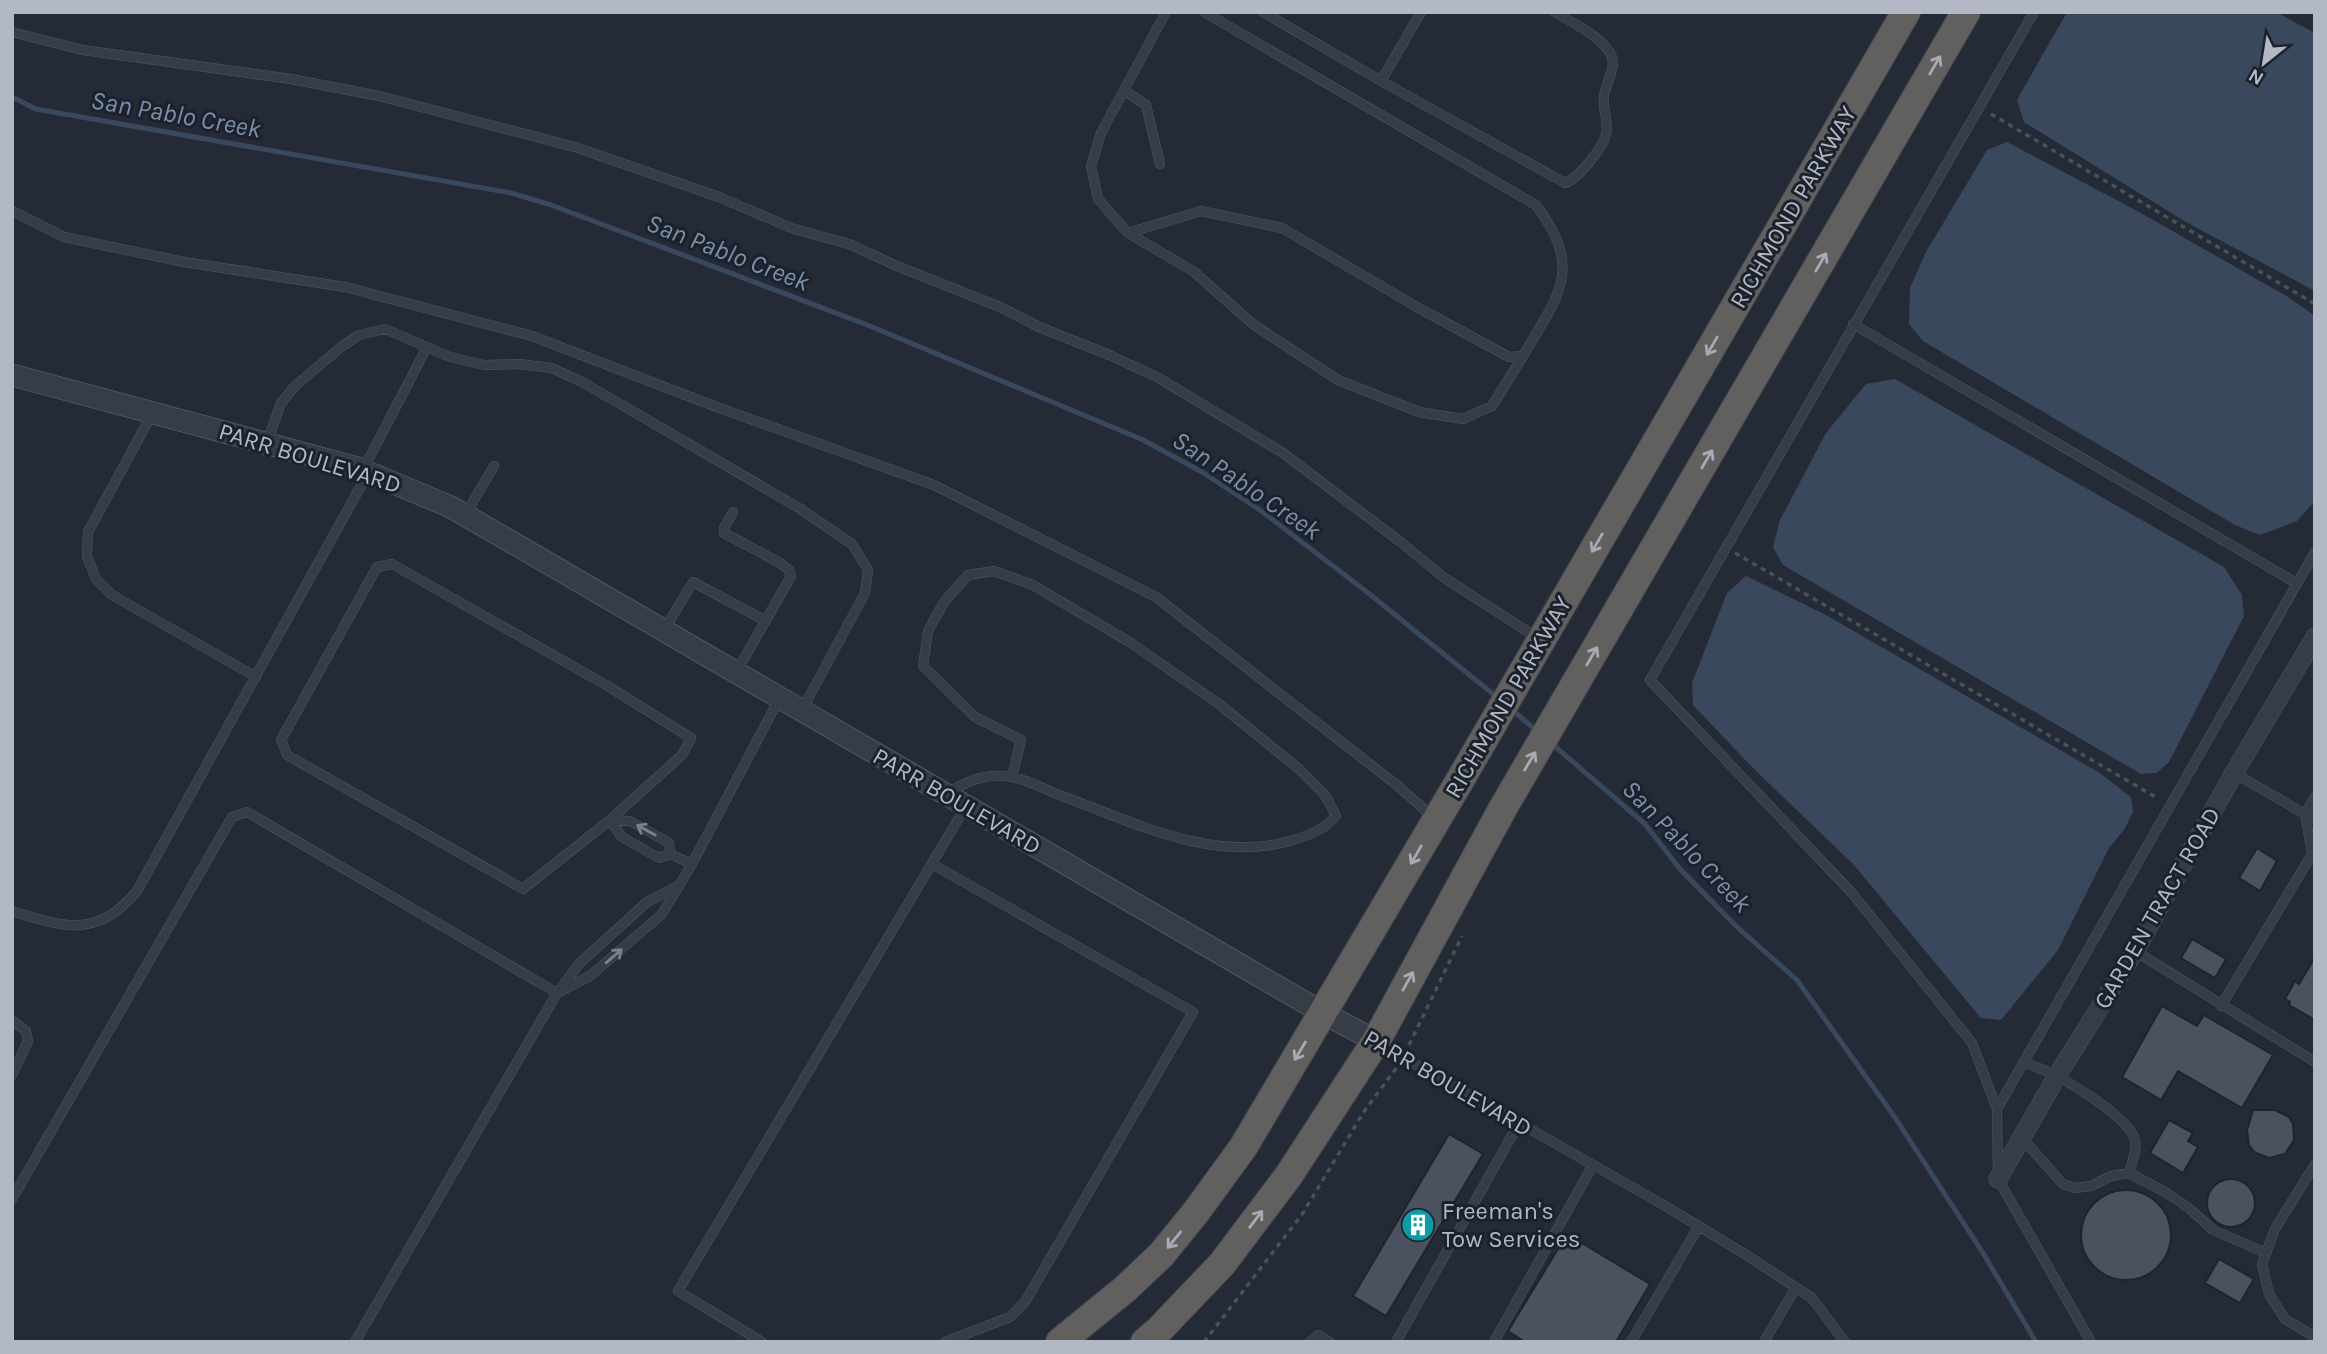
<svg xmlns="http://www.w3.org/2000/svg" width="2327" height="1354" font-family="Karla,sans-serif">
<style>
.water{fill:#3a485e}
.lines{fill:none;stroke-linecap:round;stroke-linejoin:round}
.stream{stroke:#3a485e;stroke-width:5}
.building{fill:#4a5260;stroke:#1e242e;stroke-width:2}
.service-casing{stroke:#525862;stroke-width:10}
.minor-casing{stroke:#525862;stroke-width:19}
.tertiary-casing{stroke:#525862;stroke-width:23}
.trunk-casing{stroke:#424852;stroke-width:30}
.path{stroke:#455457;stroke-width:3.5;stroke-dasharray:5 5;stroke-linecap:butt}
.service{stroke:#373d47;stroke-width:9}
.minor{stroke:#373d47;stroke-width:18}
.tertiary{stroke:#373d47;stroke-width:21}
.trunk{stroke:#61605e;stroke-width:28}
.oneway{stroke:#a6abb5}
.oneway2{stroke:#7b818c}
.labels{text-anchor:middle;stroke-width:6;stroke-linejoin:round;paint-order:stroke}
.street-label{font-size:24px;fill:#b2b8c4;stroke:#1c222c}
.poi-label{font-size:24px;fill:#b2b8c4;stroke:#1c222c;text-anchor:start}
.water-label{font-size:26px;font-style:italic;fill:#7c8ea9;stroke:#1c222c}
</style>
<rect width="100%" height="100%" fill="#242b37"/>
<path class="water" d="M2067 12H2276L2315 33V291L2186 222 2024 122 2017 100Z
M2007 142 2141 213 2288 297 2315 316V501L2297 521 2260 535 2235 525 1923 341 1909 324 1910 288 1926 252 1987 150Z
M1895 379 2224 567 2242 595 2244 616 2169 762 2156 773 2141 774 1783 565 1773 547 1780 520 1826 433 1866 384Z
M1746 576 1826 615 2100 773 2131 797 2133 812 2124 830 2109 848 2058 950 2001 1020 1981 1018 1854 865 1753 768 1693 705 1692 683 1727 593Z"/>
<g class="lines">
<path class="stream" d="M12 97 36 109 511 193 551 205 870 326 1141 439 1202 472 1260 510 1367 592 1498 698
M1511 709 1538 732
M1551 743 1645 824 1680 869 1737 927 1797 980 1896 1119 1983 1253 2036 1342"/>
</g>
<path class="building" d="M2257 848 2277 861 2260 891 2239 878Z
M2192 939 2226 959 2215 978 2181 958Z
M2315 957V1020L2289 1005 2290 1002 2285 999 2295 981 2299 984Z
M2162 1006 2197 1026 2204 1015 2273 1055 2242 1108 2178 1071 2161 1100 2122 1077Z
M2253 1110H2275L2289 1117 2293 1124 2294 1140 2285 1154 2269 1158 2254 1152 2249 1145 2247 1130Z
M2169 1120 2193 1133 2188 1141 2198 1147 2183 1173 2150 1153Z
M1449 1134 1483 1154 1386 1316 1353 1296Z
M2207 1203a24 24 0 1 1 48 0a24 24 0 1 1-48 0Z
M2081 1235a45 45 0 1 1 90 0a45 45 0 1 1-90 0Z
M1567 1234 1650 1284 1616 1342H1525L1508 1331Z
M2219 1259 2254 1279 2240 1303 2205 1283Z"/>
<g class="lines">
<defs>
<path id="service" d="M1166 12 1101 133 1091 166 1098 199 1128 233 1201 211 1282 228 1417 307 1509 357 1523 356C1559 294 1584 270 1536 205L1204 12
M1263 12 1381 81 1421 12
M2034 12 1650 680 1852 893 1972 1043 1997 1109 1998 1179 2091 1342
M12 32 83 50 291 79 379 96 575 147 719 197 794 229 849 244 897 266 1000 307 1039 327 1107 354 1157 377 1283 453 1402 543 1443 577 1539 639
M1381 81 1565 183C1578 179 1603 148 1606 134 1609 122 1602 108 1604 96 1606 81 1620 64 1608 50 1595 33 1573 23 1555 12
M1125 91 1146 105 1160 164
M12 211 64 237 184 262 345 287 532 336 714 406 934 485 1156 597 1398 786 1434 818
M1128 233 1193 271 1254 325 1338 380 1419 412 1463 419 1492 406 1523 356
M1853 324 2296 583
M152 414 88 532 87 556 96 579 112 595 256 677
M267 442 281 403 295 386 341 347 359 335 385 329 450 357 484 365 519 364 552 368 584 383 799 508 852 544 868 570 865 593 802 710
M363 470 426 349
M733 512 724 528V533L780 563 789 570 791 576 737 671
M465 515 494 466
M392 564 606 685 691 738 682 755 610 820 523 889 287 755 281 740 377 567Z
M664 630 693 582 766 621
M2234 773 2315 820
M946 793C969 781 985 772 1012 777 1029 780 1046 790 1062 796 1133 822 1213 863 1290 841 1307 836 1324 830 1336 816L1325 795 1299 769 1219 704 1131 643 1033 585 994 571 968 575 944 602 928 631 923 666 975 717 1021 740 1012 777
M610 820 622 837 659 858 670 854 692 864
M610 820 630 821 669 843 670 854
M932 864 1193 1012 1025 1302 1010 1317 945 1342
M12 911C65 928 98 938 137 891L368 473
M2135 951 2315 1062
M559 992 590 976 662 914 692 864 779 699
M2221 1006 2312 854 2305 814 2315 797
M12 1020 26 1031 28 1041 12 1075
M1378 1043 1662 1204 1748 1256 1812 1298 1845 1342
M2023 1062C2035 1067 2048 1071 2059 1077 2078 1088 2130 1119 2135 1140 2137 1151 2132 1163 2129 1173
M1997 1109 2315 552
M2022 1138 2063 1184 2075 1188 2091 1186 2111 1176 2129 1173 2167 1193 2190 1209 2213 1230 2266 1253
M2315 1164 2275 1229 2262 1264 2269 1294 2285 1319 2315 1337
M12 1199 232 817 247 812 557 993
M355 1342 557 993 580 963 647 902 680 885
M762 1342 678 1291 966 806
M1310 1342 1318 1335 1330 1342
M1396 1342 1519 1123
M1494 1342 1593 1165
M1631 1342 1699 1226
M1764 1342 1796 1287"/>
<path id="minor" d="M1998 1179 2057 1076 2135 951 2234 773 2315 637"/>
<path id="tertiary" d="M12 375 358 468 451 507 1323 1013 1376 1041"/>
<path id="trunk" d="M1060 1342 1125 1289 1161 1255 1196 1212 1244 1146 1463 775 1906 12
M1145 1342 1158 1331 1222 1264 1289 1175 1376 1041 1503 808 1966 12"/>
</defs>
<use href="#service" class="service-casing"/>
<use href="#minor" class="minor-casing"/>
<use href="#tertiary" class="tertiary-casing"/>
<use href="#trunk" class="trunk-casing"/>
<path class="path" d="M1991 114 2315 304
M1735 553 2159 799
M1409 1045 1462 936
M1204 1342 1303 1213 1363 1113 1397 1067"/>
<use href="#service" class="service"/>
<use href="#minor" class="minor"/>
<use href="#tertiary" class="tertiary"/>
<use href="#trunk" class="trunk"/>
</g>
<defs><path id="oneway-shaft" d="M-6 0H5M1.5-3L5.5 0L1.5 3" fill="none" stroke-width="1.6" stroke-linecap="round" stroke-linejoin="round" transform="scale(1.75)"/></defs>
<g class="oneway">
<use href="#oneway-shaft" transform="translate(1935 65) rotate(-60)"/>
<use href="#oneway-shaft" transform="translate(1821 262) rotate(-60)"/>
<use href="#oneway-shaft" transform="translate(1712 346) rotate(120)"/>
<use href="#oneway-shaft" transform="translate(1707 459) rotate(-60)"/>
<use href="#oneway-shaft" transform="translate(1597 543) rotate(120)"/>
<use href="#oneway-shaft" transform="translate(1592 656) rotate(-60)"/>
<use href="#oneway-shaft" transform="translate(1530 761) rotate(-59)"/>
<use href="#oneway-shaft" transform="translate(1416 855) rotate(120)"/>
<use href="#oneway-shaft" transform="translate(1408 981) rotate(-61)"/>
<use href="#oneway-shaft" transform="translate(1300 1051) rotate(121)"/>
<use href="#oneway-shaft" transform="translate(1256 1219) rotate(-53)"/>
<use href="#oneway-shaft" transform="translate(1174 1240) rotate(129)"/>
</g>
<g class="oneway2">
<use href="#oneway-shaft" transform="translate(646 830) rotate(-151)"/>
<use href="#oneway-shaft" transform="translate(614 956) rotate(-41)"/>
</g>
<defs>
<symbol id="building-disc" viewBox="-11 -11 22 22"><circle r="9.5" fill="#0f9aa8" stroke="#1c222c"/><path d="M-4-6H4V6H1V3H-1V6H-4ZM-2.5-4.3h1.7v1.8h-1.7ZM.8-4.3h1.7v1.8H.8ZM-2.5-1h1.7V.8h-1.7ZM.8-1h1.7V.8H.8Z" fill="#fff"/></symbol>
</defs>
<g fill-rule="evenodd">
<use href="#building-disc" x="1399" y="1206" width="38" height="38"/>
</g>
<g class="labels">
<g class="street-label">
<text transform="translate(1793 207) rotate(-60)" y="8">RICHMOND PARKWAY</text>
<text transform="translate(310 458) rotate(17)" y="8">PARR BOULEVARD</text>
<text transform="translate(1508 697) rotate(-60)" y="8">RICHMOND PARKWAY</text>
<text transform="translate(957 801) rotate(30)" y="8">PARR BOULEVARD</text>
<text transform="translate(2157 908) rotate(-60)" y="8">GARDEN TRACT ROAD</text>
<text transform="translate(1448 1083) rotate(30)" y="8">PARR BOULEVARD</text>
</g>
<g class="poi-label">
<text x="1442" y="1219">Freeman's<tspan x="1442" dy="28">Tow Services</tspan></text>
</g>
<g class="water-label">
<text transform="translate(176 114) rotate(10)" y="9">San Pablo Creek</text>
<text transform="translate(728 252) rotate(21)" y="9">San Pablo Creek</text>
<text transform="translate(1247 485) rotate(34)" y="9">San Pablo Creek</text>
<text transform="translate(1687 846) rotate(46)" y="9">San Pablo Creek</text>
</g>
</g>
<rect width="2327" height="1354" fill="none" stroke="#b2b8c4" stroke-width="28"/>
<g transform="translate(2264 63) rotate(210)" stroke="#1c222c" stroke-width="5" paint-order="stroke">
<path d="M0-5L12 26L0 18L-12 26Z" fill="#b2b8c4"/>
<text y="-10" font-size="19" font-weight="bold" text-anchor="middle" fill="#b2b8c4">N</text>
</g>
</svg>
